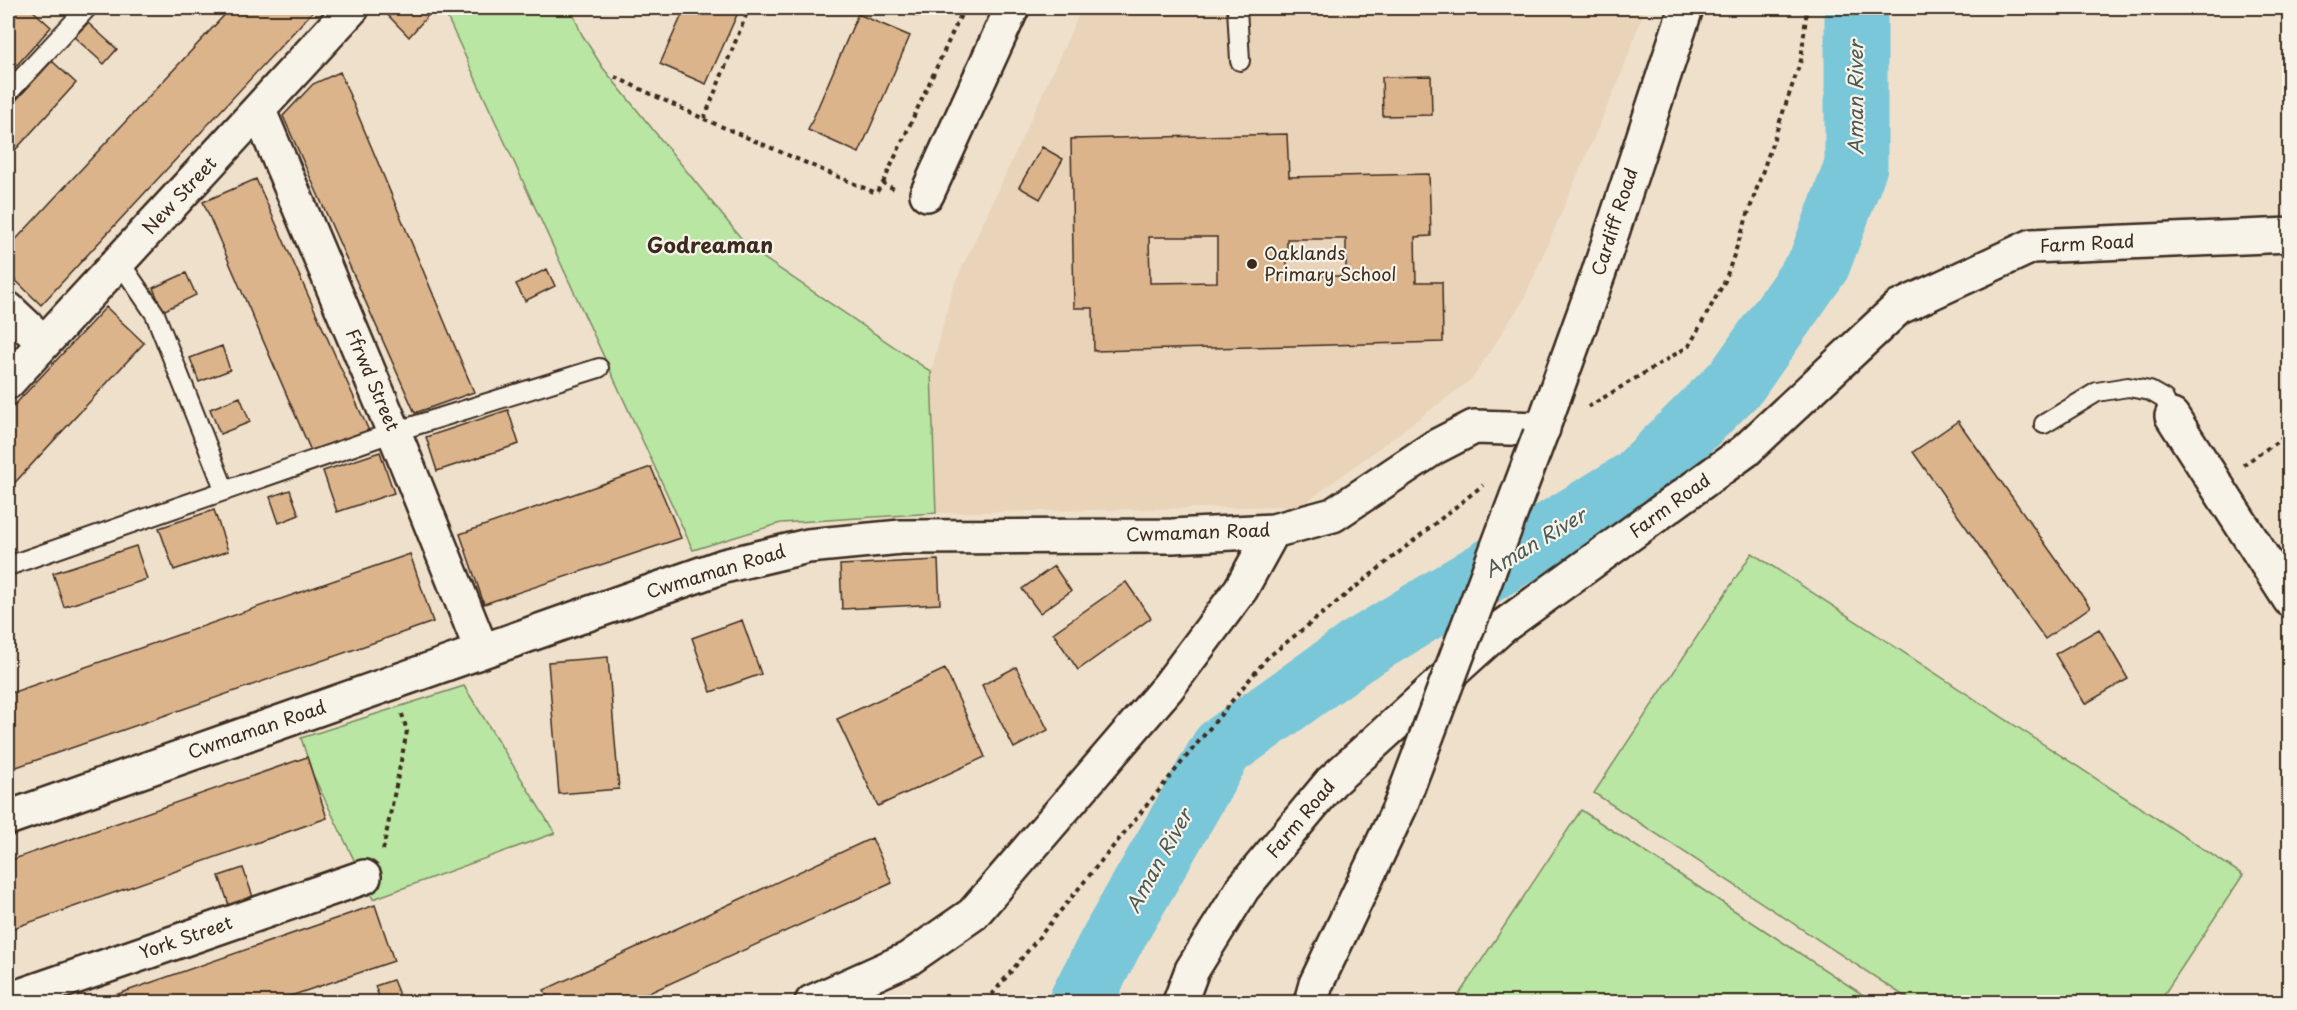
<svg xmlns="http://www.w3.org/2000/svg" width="2297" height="1010" font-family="'Playpen Sans',sans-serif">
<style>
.built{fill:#e9d3b9}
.green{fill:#b9e6a3;stroke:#7a8860;stroke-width:1.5}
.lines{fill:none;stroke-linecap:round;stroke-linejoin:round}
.river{stroke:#7ac7d9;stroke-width:63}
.building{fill:#dbb48c;stroke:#3b2a1e;stroke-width:1.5;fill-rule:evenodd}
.service-casing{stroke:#3b2a1e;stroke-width:22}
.minor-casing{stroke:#3b2a1e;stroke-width:38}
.secondary-casing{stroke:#3b2a1e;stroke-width:38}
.path{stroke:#3b2a1e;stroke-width:4;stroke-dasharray:4.5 4.5;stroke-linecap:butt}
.service{stroke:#f7f3e8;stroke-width:18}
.minor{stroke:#f7f3e8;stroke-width:33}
.secondary{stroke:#f7f3e8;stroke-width:33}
.secondary-bridge-casing{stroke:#3b2a1e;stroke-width:38;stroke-linecap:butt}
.secondary-bridge{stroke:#f7f3e8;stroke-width:33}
.poi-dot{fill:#3b2a1e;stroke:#f7f3e8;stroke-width:2}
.labels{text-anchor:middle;stroke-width:4.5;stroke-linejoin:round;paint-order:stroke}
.street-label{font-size:18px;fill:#3b2a1e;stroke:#f7f3e8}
.poi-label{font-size:18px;fill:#3b2a1e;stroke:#f7f3e8;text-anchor:start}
.water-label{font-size:20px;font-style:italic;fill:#4e5956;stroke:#f7f3e8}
.quarter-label{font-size:21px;font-weight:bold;fill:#3b2a1e;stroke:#f7f3e8}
</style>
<rect width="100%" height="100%" fill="#efe0cc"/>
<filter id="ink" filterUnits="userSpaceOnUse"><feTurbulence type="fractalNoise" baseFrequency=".0167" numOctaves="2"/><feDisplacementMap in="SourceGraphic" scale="12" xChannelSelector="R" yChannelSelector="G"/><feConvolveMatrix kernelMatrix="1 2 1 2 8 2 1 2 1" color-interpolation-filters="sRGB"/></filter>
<g filter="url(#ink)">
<path class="built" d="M1082 8H1645L1621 75 1524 299 1472 379 1301 506 936 513 931 372 952 290Z"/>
<path class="green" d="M443 8H571L581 33 603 68 749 248 931 372 936 513 781 523 693 550Z
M1752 553 2243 875 2159 1002H1913L1594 793Z
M464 686 555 833 373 899 313 775 301 738Z
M1581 810 1874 1002H1454Z"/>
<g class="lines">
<path class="river" d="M1080 1002 1112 940 1222 748 1356 652 1636 481 1737 381 1819 264 1856 166V8"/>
</g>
<path class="building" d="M15 8H30L51 27 8 75V16Z
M231 8H316L41 305 8 273V248Z
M381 8H430L432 11 409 37Z
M685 8H740L706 84 660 64Z
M897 8H921L917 16Z
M858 14 910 36 859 153 808 130Z
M88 23 117 49 104 64 74 37Z
M52 61 76 83 8 158V109Z
M340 72 474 392 415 413 283 116 313 84Z
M1431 76 1432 115 1383 116 1382 77Z
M1287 134 1289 177 1429 174 1431 236 1415 237 1416 282H1442L1443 342 1094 351 1093 308H1074L1071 139ZM1149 237H1217V282L1150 283ZM1287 239H1346V276H1287Z
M1042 147 1063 159 1040 199 1019 187Z
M256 179 369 431 311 451 203 202Z
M547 269 555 286 525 301 516 284Z
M186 273 196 295 163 311 153 288Z
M106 307 144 343 8 490V412Z
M222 346 230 370 199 382 190 358Z
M240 397 250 422 220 434 210 409Z
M508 410 519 444 437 471 426 437Z
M1958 421 2090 607 2045 639 1913 452Z
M380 452 394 493 337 512 323 471Z
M651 467 681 538 484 604 460 534Z
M290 490 299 515 279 523 270 497Z
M214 510 228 551 174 570 159 528Z
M136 546 147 579 64 607 53 573Z
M410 554 433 622 8 770V694Z
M938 560 940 604 842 609 840 565Z
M1054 566 1071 591 1040 613 1022 589Z
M1126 582 1151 618 1078 670 1053 633Z
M742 620 761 674 711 692 692 638Z
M2099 629 2128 679 2085 704 2055 654Z
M608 657 619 789 559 794 548 662Z
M1016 667 1048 730 1014 748 982 685Z
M945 669 985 757 878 806 837 719Z
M307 757 327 818 8 930V861Z
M872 838 892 883 629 1002H550L544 990Z
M243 868 253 897 229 905 219 876Z
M375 905 394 961 273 1002H95Z
M393 980 402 1002H381L375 986Z"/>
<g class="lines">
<defs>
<path id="service" d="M1237 8 1240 61
M8 93 87 8
M119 261 155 314 225 491
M2044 424 2097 392 2128 387 2150 391 2164 399 2172 416
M8 566 394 432 599 368"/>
<path id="minor" d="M259 111 394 432 482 651
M927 194 1012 8
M8 309 43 342
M8 382 352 8
M2172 416 2290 600
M8 818 724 566 808 546 901 537 1172 536 1273 531 1333 515 1435 447 1474 427 1543 429
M8 1000 364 877
M812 1002 908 959 973 914 1168 687 1241 589 1273 531
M1180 1002 1192 970 1243 888 1331 782 1502 627 1745 451 1898 308 2032 246 2290 235"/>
<path id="secondary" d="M1540 435 1599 272 1686 8
M1311 1002 1316 984 1400 807"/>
</defs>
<use href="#service" class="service-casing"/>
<use href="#minor" class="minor-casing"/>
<use href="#secondary" class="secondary-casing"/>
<path class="path" d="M615 77 704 119 749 8
M704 119 876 193 883 183 894 189
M883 183 964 8
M1588 407 1689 346 1725 281 1801 60 1807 8
M2243 465 2290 433
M383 850 407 731 402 714
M986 1002 1267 658 1483 485"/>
<use href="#service" class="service"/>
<use href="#minor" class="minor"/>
<use href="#secondary" class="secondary"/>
<defs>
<path id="secondary-bridge" d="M1400 807 1540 435"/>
</defs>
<use href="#secondary-bridge" class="secondary-bridge-casing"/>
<use href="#secondary-bridge" class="secondary-bridge"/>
</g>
</g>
<circle class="poi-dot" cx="1252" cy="264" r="6"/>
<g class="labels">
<g class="street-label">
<text transform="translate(180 196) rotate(-47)" y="6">New Street</text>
<text transform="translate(1615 222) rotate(-72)" y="6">Cardiff Road</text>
<text transform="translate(2087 244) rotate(-3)" y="6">Farm Road</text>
<text transform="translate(372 380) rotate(67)" y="6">Ffrwd Street</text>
<text transform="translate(1670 506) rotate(-36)" y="6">Farm Road</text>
<text transform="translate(1198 533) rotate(-2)" y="6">Cwmaman Road</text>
<text transform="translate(716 572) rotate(-17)" y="6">Cwmaman Road</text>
<text transform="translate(257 730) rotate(-19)" y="6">Cwmaman Road</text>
<text transform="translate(1301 819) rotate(-50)" y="6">Farm Road</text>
<text transform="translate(186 938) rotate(-19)" y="6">York Street</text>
</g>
<g class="poi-label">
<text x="1264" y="260">Oaklands<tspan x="1264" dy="21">Primary School</tspan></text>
</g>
<g class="water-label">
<text transform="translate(1856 98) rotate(-90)" y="7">Aman River</text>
<text transform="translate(1535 543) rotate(-31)" y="7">Aman River</text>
<text transform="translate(1159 861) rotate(-61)" y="7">Aman River</text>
</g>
<g class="quarter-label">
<text x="710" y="253">Godreaman</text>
</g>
</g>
<rect width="2297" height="1010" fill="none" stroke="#f7f3e8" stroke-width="30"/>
<rect x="15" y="15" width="2267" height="980" fill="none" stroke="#3b2a1e" stroke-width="2" filter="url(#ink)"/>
</svg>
